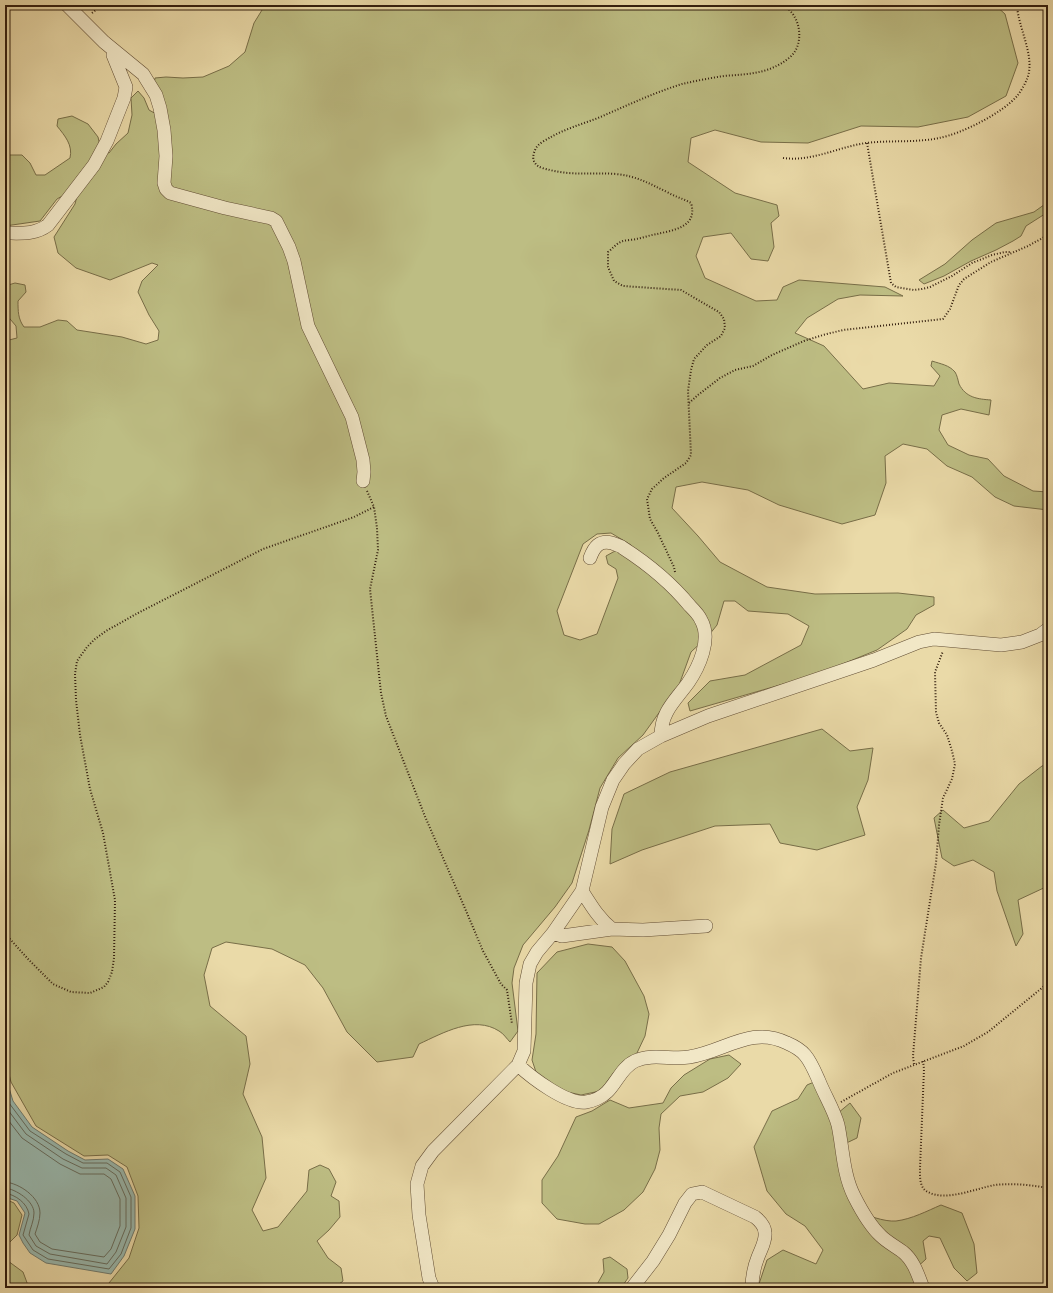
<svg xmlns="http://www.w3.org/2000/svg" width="1053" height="1293" font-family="Cardo,serif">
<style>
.green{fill:#bdbd83;stroke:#786e48;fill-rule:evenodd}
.water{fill:#99b9af;stroke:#707b6f}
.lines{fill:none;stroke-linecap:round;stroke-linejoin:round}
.shore{stroke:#666c5e;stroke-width:1}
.minor-casing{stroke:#614d34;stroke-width:14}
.path{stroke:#331e0e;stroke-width:2;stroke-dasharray:1 2;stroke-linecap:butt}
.minor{stroke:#f1e7c6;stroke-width:13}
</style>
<rect width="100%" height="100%" fill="#eadaa8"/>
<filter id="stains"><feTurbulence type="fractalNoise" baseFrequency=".005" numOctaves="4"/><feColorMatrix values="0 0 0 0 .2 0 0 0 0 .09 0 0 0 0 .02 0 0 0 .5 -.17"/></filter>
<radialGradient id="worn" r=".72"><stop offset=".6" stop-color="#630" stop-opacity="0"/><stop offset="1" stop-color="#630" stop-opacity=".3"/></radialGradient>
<path class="green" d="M260 5H995L1005 14 1018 63 1006 96 968 117 918 127 861 126 808 143 761 142 715 130 691 138 688 162 735 193 777 205 779 216 771 223 774 247 768 261 751 259 731 233 703 237 696 256 705 278 756 301 777 300 783 287 799 280 885 287 903 296 860 295 838 299 807 318 795 333 824 346 863 389 889 383 934 386 940 376 931 366 932 361C941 364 949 365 955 372 957 375 958 380 959 384 966 398 978 399 991 400L989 415 961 409 942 415 939 430 948 445 969 455 988 459 1004 476 1033 491 1048 492V510L1014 506 995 497 972 477 947 466 927 449 903 444 885 456 886 483 875 515 842 524 779 505 748 490 702 482 676 487 672 508 698 536 720 562 767 587 815 594 898 593 934 597V605L916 615 907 629 877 650 818 674 690 711 688 703 710 681 745 675 801 645 809 626 788 614 748 611 735 601H724L717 625 709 635 691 652 679 685 643 735 618 758 600 788 589 830 572 883 555 907 523 945 514 968 512 983 518 1031 510 1042C507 1039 503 1033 499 1031 474 1015 443 1033 419 1044L413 1057 377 1062 347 1032 323 988 305 965 272 949 226 942 212 948 204 975 210 1006 246 1036 250 1064 243 1094 262 1137 266 1178 252 1210 263 1231 278 1227 307 1191 309 1170 320 1165 329 1169 336 1182 331 1196 339 1201 340 1217 329 1230 317 1241 328 1258 341 1268 343 1281 334 1288H297L294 1286 290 1288H105L129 1258 139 1228 138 1196 127 1167 108 1155 84 1156 36 1126 11 1082 5 1058V341L17 338 16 326 5 313V286L15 283 25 285 26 292 18 301C18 311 18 319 24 327H40L58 320 67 321 77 330 122 337 146 344 158 340 159 331 149 315 138 292 142 281 158 265 152 263 110 280 76 268 58 253 54 237 75 204 77 196 69 192 57 199 40 221 5 226V155H22L30 163 36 175H45L70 158C73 145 65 136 57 126L58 119 72 116 88 124 98 137 101 150 109 153 116 144 128 133 132 115 131 98 138 91 144 98 149 110 158 115 154 84 155 78 166 77 183 78 203 77 229 66 245 52 254 23 262 10ZM611 533 631 545 633 553 615 551 606 556 608 564 616 569 618 578 597 634 580 640 564 635 557 611 583 544 597 534Z
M1048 202V212L1026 226 1021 236 1013 241 996 250 971 261 944 276 924 284 919 280 945 264 972 240 996 223 1034 212Z
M822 729 850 751 873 748 868 780 857 807 865 835 817 850 780 843 770 824 715 826 642 850 610 864 612 829 624 794 670 772Z
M1048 764V886L1018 900 1023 934 1016 946 997 891 994 872 973 860 954 866 942 858 934 818 943 810 964 828 989 821 1019 784 1042 766Z
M588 944 612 947 625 961 644 996 649 1014 645 1036 636 1055 614 1072 600 1091 581 1095 563 1091 537 1075 532 1060 536 1034 537 973 557 952Z
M729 1055 741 1064 728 1078 703 1092 680 1096 661 1114 659 1128 660 1150 655 1169 643 1192 624 1210 599 1224H585L557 1219 542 1203V1180L558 1156 576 1117 592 1111 610 1100 629 1108 663 1103 671 1088 684 1075 710 1059Z
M814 1082 838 1113 850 1103 861 1118 857 1138 838 1147 843 1180 854 1210C866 1215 884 1222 896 1221 912 1219 927 1211 941 1205L962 1213 974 1244 977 1273 967 1281 954 1268 940 1238 929 1236 923 1241 926 1259 913 1271 917 1288H760L759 1284 767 1260 783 1250 816 1264 823 1250 805 1226 786 1214 767 1191 754 1147 772 1111 798 1099 807 1085Z
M5 1199 14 1203 22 1215 17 1235 5 1247 8 1261 23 1272 29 1288H5Z
M610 1257 627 1269 628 1278 621 1288H595L604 1272 603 1259Z"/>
<path class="water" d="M5 1075 13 1101 32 1127 68 1151 85 1160 108 1159 123 1169 135 1196V1229L124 1256 111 1274 46 1263 30 1253 23 1243 19 1235 25 1213 17 1201 5 1197Z"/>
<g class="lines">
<path class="shore" d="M5 1089 9 1103 30 1131 66 1154 83 1163H107L120 1172 131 1197V1228L121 1254 109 1269 48 1259 33 1250 23 1235 29 1214C27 1203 16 1195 5 1193
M5 1106 26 1134 63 1159 82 1168H106L116 1175 126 1198V1227L116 1252 107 1264 50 1254 36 1246 29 1235C30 1228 34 1221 34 1213 34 1201 16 1189 5 1188
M5 1116 22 1138 60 1164 80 1174H104L111 1179 120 1199V1226L111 1249 104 1257 52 1249 40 1242 35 1234C37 1228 40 1220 40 1213 40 1197 19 1183 5 1182"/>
<defs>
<path id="minor" d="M67 5 104 42 143 74 156 95 160 108 164 130 166 156 164 183 166 189 170 193 225 208 271 218 276 221 289 247 294 261 308 326 352 417 363 460 364 472 363 481
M5 233C20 233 35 235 48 225L94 165 107 141 124 98 126 87 113 55 114 51
M590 558C594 547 599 540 612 543 616 545 620 545 623 548 648 564 671 583 690 606 694 610 699 615 701 620 712 639 699 667 688 683 675 701 661 712 661 736
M582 891C591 905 599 919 612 929
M553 933 562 936 612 929 643 930 706 926
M518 1065C531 1077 567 1105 586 1102 593 1101 602 1097 607 1092 617 1082 622 1067 635 1061 652 1053 672 1060 689 1057 724 1052 751 1025 787 1043 794 1046 800 1049 805 1055 811 1062 815 1072 819 1081 825 1096 834 1110 838 1125 843 1149 843 1174 854 1196 861 1210 869 1225 881 1236 887 1242 895 1246 903 1252 914 1261 918 1275 923 1288
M433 1288 429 1278 419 1215 417 1184 422 1166 433 1151 518 1065 524 1051 526 983 530 964 537 952 553 933 582 891 602 807 613 780 624 764 638 749 661 736 708 716 874 660 919 642 934 639 1001 645 1022 642 1040 635 1048 629
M632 1288 653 1261 669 1235 685 1203 692 1194 702 1192 755 1217C760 1221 765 1226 765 1233 766 1241 761 1249 758 1257 754 1267 752 1278 752 1288"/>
</defs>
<use href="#minor" class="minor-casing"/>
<path class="path" d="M92 13 102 5
M867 143 891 283 896 287 914 290 922 289 930 287 952 276 972 263 992 255 1005 252H1010
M783 158C812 162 838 147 866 143 890 140 915 143 939 138 961 134 1003 113 1018 95 1021 91 1025 84 1027 79 1036 57 1018 28 1017 5
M689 403 698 395 720 378 735 370 753 366 772 355 804 341 823 335 843 330 943 319 950 309 959 285 964 279 991 262 1028 246 1048 235
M367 491 374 507 377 528 378 550 370 589 381 693 386 716 424 814 464 906 483 951 501 984 507 990 512 1024
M675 572 674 567 658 533 650 519 647 499 652 489 664 478 686 463 691 455 688 391 691 370 694 359 707 345 721 336 725 328 724 319 719 312 681 290 623 286 614 281 608 267V252C613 248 617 243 623 241 627 240 632 240 636 239 643 238 650 235 657 234 674 230 698 227 691 203 684 199 676 197 669 193 650 184 637 176 616 174 592 172 574 176 550 170 546 169 541 168 538 166 531 161 533 154 536 148 539 143 546 140 551 137 565 129 582 124 598 118 626 106 653 93 682 84 695 81 710 78 724 76 748 74 769 74 789 58 806 45 801 12 781 5
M5 935 9 938 29 960 53 984 71 992 90 993 104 987 108 982 112 972 114 958 115 900 103 833 90 789 80 735 76 700 75 674 77 661 87 647 95 639 106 631 138 613 263 549 354 517 374 507
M923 1061 924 1069 920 1168C920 1176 919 1188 928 1192 946 1202 977 1188 995 1185 1013 1183 1031 1185 1048 1188
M914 1064 913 1056 921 958 936 863 939 825 943 798 952 779 955 764 952 751 947 735 939 723 936 712 935 672 943 651
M841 1102 893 1073 964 1046 988 1032 1048 983"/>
<use href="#minor" class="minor"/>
</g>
<rect width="1053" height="1293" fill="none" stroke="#eadaa8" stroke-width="20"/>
<rect x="6" y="6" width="1041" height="1281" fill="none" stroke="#331e0e" stroke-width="2"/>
<rect x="10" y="10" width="1033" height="1273" fill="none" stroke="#331e0e"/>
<rect width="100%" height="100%" filter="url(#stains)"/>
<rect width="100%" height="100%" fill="url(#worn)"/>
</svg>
